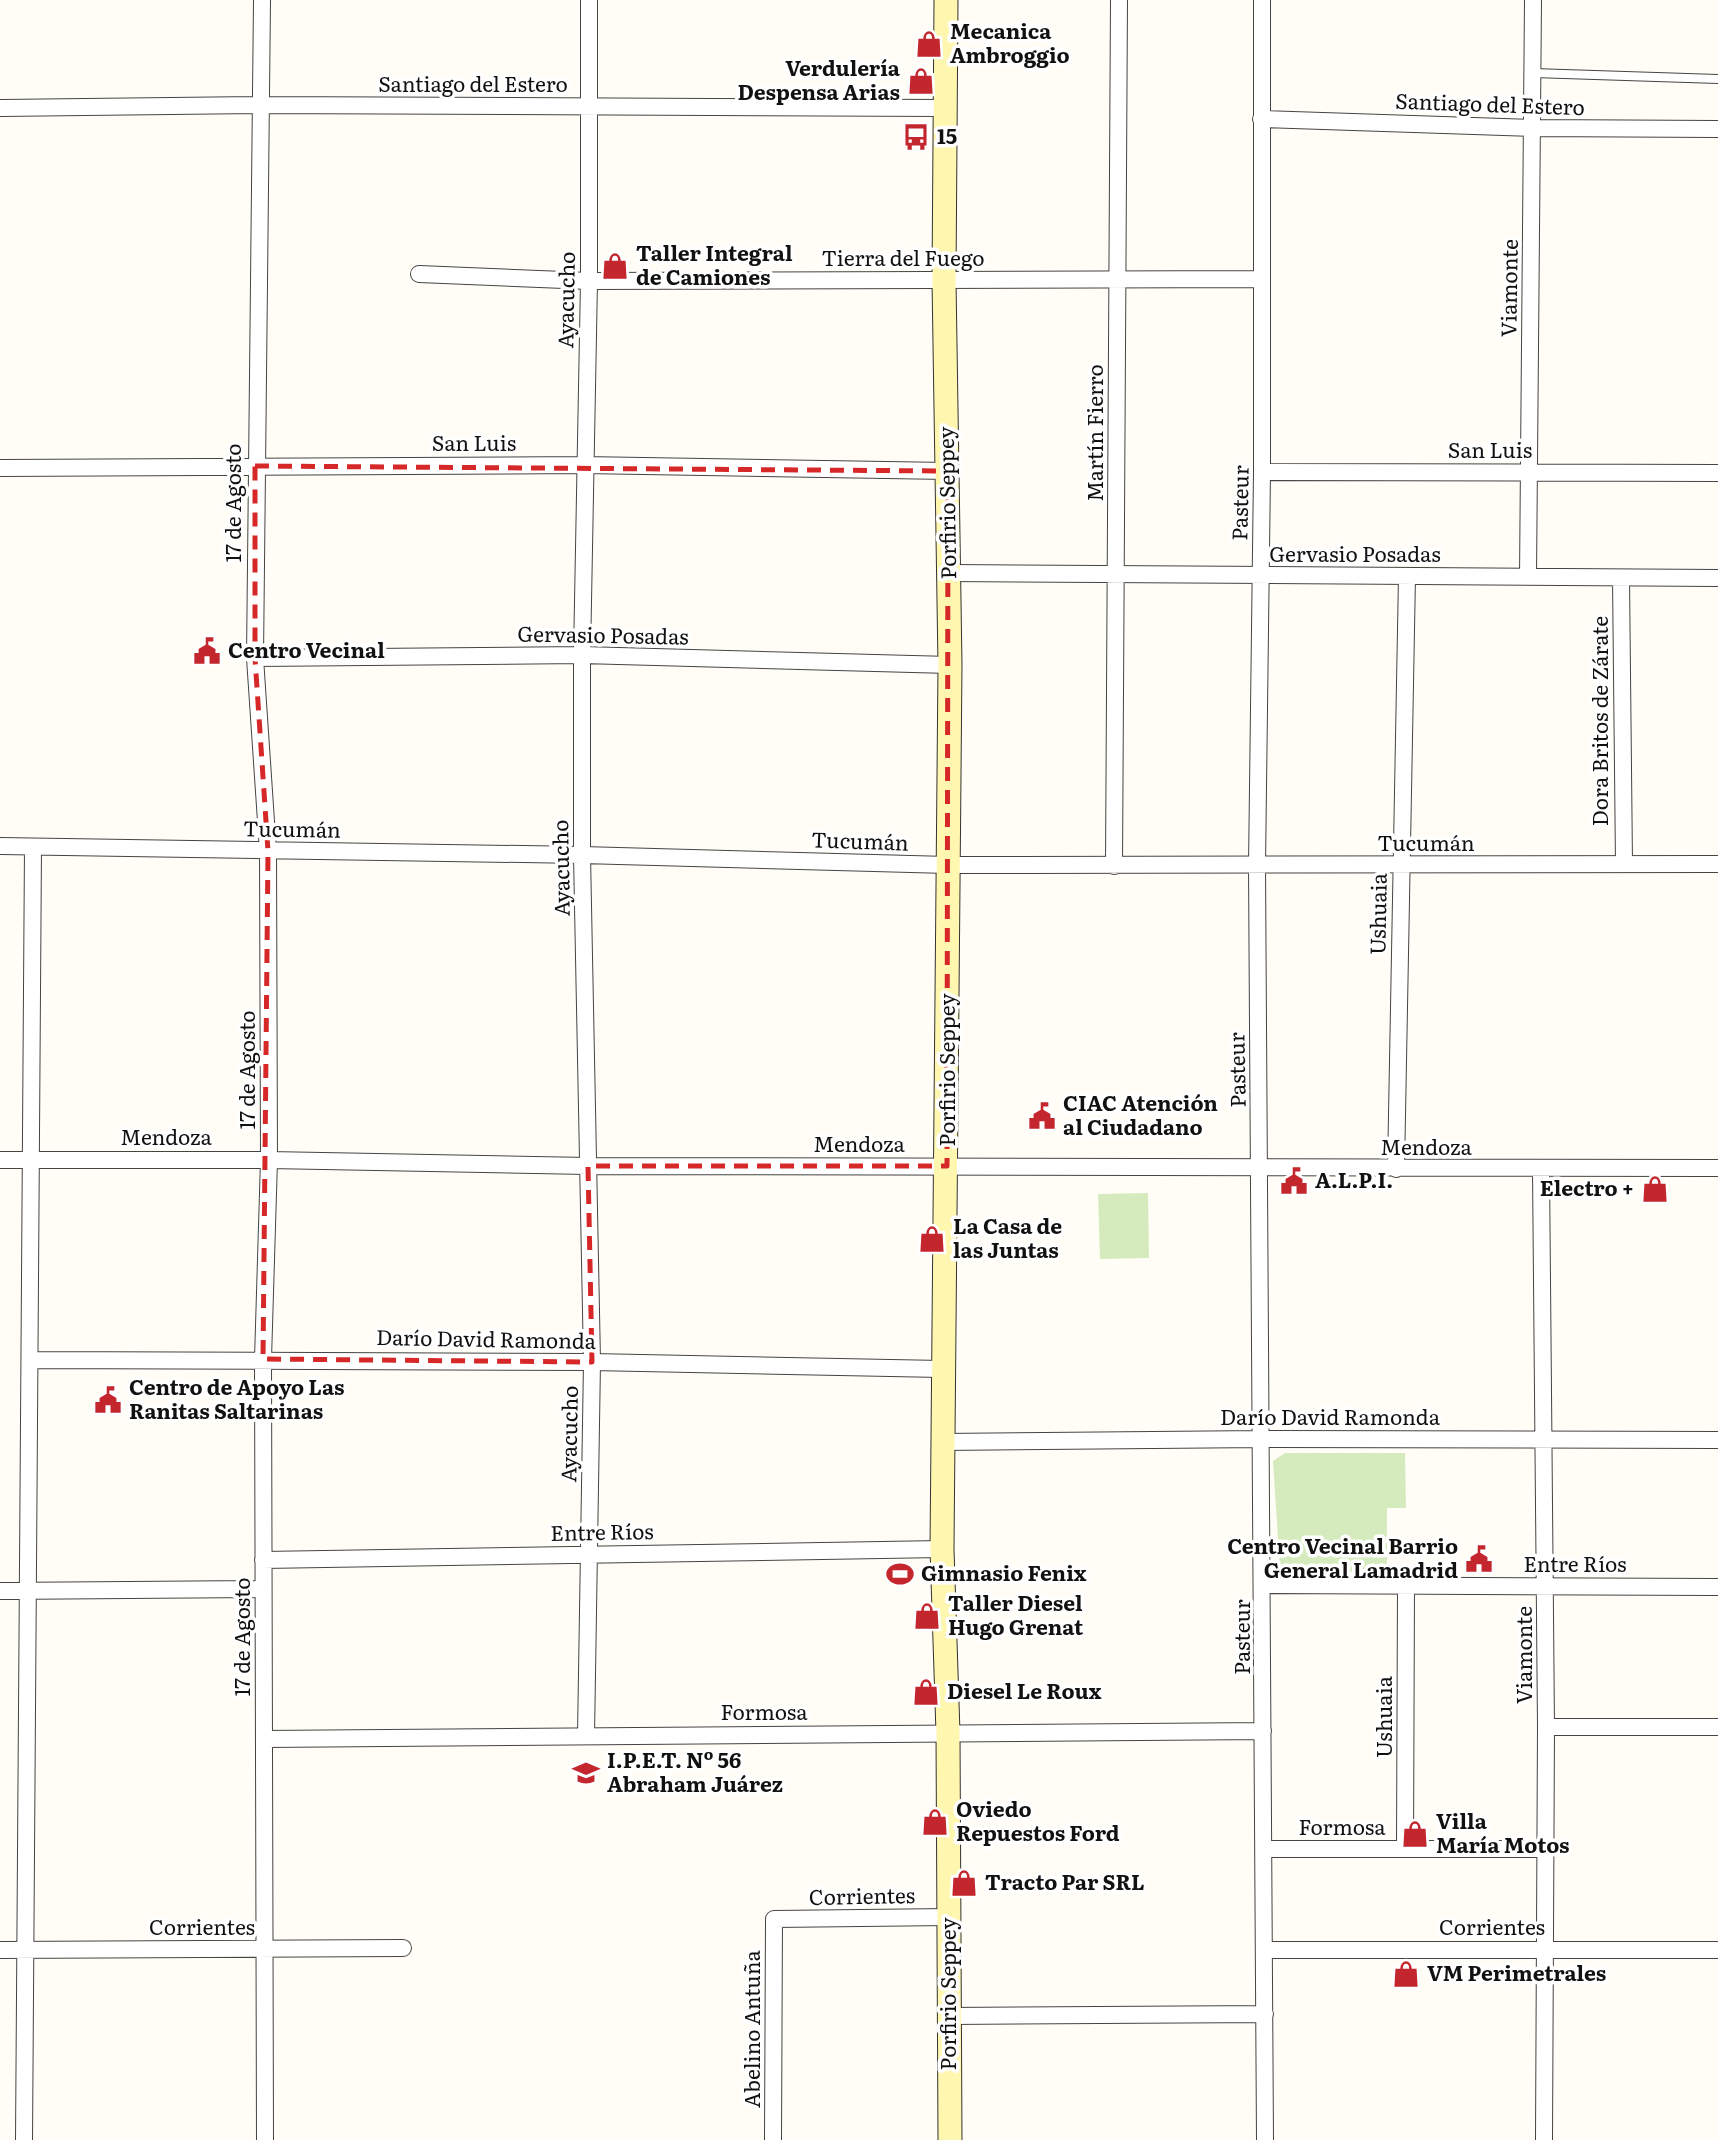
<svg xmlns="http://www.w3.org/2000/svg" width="1718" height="2140" font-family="Literata,serif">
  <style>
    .green { fill: #d5ebbd }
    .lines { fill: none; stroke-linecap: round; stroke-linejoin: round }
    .service-casing { stroke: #444; stroke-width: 10 }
    .minor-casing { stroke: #444; stroke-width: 18 }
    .secondary-casing { stroke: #333; stroke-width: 25 }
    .service { stroke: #fff; stroke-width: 8 }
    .minor { stroke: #fff; stroke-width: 16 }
    .secondary { stroke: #fff6b0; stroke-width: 23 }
    .marked { fill: none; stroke: #d62828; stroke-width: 5; stroke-dasharray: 14 9; stroke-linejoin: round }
    .labels { text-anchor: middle; stroke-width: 7; stroke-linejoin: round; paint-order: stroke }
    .poi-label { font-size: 21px; font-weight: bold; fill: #111; stroke: #fff; text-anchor: start }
    .street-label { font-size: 21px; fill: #111; stroke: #fff }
  </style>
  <rect width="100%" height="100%" fill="#fffdf5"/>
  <path class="green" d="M1148,1193L1149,1258L1100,1259L1098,1194Z
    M1285,1453H1405L1406,1508H1387V1573L1280,1570L1273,1461Z"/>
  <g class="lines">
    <defs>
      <path id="service" d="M1533,73L1718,79"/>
      <path id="minor" d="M262,0L255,658L268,851L269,1160L263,1359L265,2140
        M1262,0V472L1257,866L1265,2140
        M0,108L259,105L945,108
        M1261,119L1532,128L1718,129
        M419,274L589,281L1260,279
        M0,468L583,465L948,471
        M1262,472L1718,473
        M949,573L1718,578
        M1528,577L1533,0
        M1621,578L1624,864
        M255,658L582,655L950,665
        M0,846L582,855L948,865L1718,864
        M1114,866L1119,0
        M0,1160H269L588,1166L1718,1168
        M1396,1169L1407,576
        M1541,1169L1546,1727L1544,2140
        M31,1360L592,1362L942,1369
        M942,1442L1262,1439L1718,1440
        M263,1560L942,1549
        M1264,1585L1718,1587
        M0,1591L263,1589
        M1546,1727H1718
        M586,1736L592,1362L582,855V655L589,281V0
        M264,1739L1263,1731
        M1265,1849H1545
        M1405,1849L1406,1586
        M0,1950L403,1948
        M1265,1950H1718
        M949,2016L1265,2014
        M24,2140L33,847
        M773,2140L774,1919L949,1917"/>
      <path id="secondary" d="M946,0L944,280L950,665L942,1549L948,1733L950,2140"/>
    </defs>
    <use href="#service" class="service-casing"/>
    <use href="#minor" class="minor-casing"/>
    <use href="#secondary" class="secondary-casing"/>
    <use href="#service" class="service"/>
    <use href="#minor" class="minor"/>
    <use href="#secondary" class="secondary"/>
  </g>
  <path class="marked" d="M255,466L948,471L947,1166H588L592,1362L263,1359L268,851L255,658Z"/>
  <defs>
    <symbol id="shop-bare" viewBox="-9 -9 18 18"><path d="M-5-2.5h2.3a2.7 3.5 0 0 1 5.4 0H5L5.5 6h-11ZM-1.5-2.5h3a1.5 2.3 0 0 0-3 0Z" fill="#c4262e" stroke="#fff" stroke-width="2.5" paint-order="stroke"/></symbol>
    <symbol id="bus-bare" viewBox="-9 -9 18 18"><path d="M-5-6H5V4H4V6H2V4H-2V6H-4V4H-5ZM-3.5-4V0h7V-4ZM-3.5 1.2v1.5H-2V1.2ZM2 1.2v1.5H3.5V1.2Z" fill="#c4262e" stroke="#fff" stroke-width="2.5" paint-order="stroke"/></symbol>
    <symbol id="civic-bare" viewBox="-9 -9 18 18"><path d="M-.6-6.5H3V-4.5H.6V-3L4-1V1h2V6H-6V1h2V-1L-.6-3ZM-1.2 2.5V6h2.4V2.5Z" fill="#c4262e" stroke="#fff" stroke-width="2.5" paint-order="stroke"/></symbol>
    <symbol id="stadium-bare" viewBox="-9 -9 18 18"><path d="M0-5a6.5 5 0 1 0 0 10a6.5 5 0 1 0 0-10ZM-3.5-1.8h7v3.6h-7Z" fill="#c4262e" stroke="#fff" stroke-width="2.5" paint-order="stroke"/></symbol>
    <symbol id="school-bare" viewBox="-9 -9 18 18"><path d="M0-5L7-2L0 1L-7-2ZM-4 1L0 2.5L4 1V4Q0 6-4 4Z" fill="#c4262e" stroke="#fff" stroke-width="2.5" paint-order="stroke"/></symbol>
  </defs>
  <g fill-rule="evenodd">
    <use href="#shop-bare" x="910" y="25" width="38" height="38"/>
    <use href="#shop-bare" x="902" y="62" width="38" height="38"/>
    <use href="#bus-bare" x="897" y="118" width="38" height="38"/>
    <use href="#shop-bare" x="596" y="247" width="38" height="38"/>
    <use href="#civic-bare" x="188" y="632" width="38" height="38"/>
    <use href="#civic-bare" x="1023" y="1097" width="38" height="38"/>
    <use href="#civic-bare" x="1275" y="1162" width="38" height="38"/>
    <use href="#shop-bare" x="1636" y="1170" width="38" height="38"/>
    <use href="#shop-bare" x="913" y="1220" width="38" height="38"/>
    <use href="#civic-bare" x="89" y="1381" width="38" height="38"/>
    <use href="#civic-bare" x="1460" y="1540" width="38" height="38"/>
    <use href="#stadium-bare" x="881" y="1555" width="38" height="38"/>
    <use href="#shop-bare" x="908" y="1597" width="38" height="38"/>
    <use href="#shop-bare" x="907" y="1673" width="38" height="38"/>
    <use href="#school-bare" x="567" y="1754" width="38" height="38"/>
    <use href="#shop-bare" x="916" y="1803" width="38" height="38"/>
    <use href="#shop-bare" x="1396" y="1815" width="38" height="38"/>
    <use href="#shop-bare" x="945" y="1864" width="38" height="38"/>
    <use href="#shop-bare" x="1387" y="1955" width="38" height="38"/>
  </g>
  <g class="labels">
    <g class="poi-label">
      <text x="950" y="39">Mecanica<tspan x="950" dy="24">Ambroggio</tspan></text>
      <text x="900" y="76" text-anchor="end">Verdulería<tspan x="900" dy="24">Despensa Arias</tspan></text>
      <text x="937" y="144">15</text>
      <text x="636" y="261">Taller Integral<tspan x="636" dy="24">de Camiones</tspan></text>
      <text x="228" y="658">Centro Vecinal</text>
      <text x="1063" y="1111">CIAC Atención<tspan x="1063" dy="24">al Ciudadano</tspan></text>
      <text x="1315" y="1188">A.L.P.I.</text>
      <text x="1634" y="1196" text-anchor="end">Electro +</text>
      <text x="953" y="1234">La Casa de<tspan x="953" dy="24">las Juntas</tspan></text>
      <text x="129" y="1395">Centro de Apoyo Las<tspan x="129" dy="24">Ranitas Saltarinas</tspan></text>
      <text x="1458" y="1554" text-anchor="end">Centro Vecinal Barrio<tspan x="1458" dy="24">General Lamadrid</tspan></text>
      <text x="921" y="1581">Gimnasio Fenix</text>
      <text x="948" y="1611">Taller Diesel<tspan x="948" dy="24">Hugo Grenat</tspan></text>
      <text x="947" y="1699">Diesel Le Roux</text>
      <text x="607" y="1768">I.P.E.T. Nº 56<tspan x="607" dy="24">Abraham Juárez</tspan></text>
      <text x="956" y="1817">Oviedo<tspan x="956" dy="24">Repuestos Ford</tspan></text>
      <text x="1436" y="1829">Villa<tspan x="1436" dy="24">María Motos</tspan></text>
      <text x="985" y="1890">Tracto Par SRL</text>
      <text x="1427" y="1981">VM Perimetrales</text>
    </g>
    <g class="street-label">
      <text x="473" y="92">Santiago del Estero</text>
      <text transform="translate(1490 105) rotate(2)" y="7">Santiago del Estero</text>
      <text x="903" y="266">Tierra del Fuego</text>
      <text transform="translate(1510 288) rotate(-89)" y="7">Viamonte</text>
      <text transform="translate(567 300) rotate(-89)" y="7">Ayacucho</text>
      <text transform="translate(1096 433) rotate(-90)" y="7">Martín Fierro</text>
      <text x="474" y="451">San Luis</text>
      <text x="1490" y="458">San Luis</text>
      <text transform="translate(234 503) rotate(-90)" y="7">17 de Agosto</text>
      <text transform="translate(948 503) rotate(-91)" y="7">Porfirio Seppey</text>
      <text transform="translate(1241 503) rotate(-89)" y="7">Pasteur</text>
      <text x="1355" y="562">Gervasio Posadas</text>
      <text transform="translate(603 636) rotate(1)" y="7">Gervasio Posadas</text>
      <text transform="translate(1601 721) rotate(-90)" y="7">Dora Britos de Zárate</text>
      <text transform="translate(292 830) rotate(1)" y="7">Tucumán</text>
      <text transform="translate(860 842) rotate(2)" y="7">Tucumán</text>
      <text x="1426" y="851">Tucumán</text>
      <text transform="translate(562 868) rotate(-91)" y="7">Ayacucho</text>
      <text transform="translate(1379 914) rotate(-89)" y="7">Ushuaia</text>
      <text transform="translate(248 1070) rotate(-90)" y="7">17 de Agosto</text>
      <text transform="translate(948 1070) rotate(-90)" y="7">Porfirio Seppey</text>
      <text transform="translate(1238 1070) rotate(-91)" y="7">Pasteur</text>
      <text x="166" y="1145">Mendoza</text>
      <text x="859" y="1152">Mendoza</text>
      <text x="1426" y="1155">Mendoza</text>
      <text transform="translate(486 1340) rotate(1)" y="7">Darío David Ramonda</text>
      <text x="1330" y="1425">Darío David Ramonda</text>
      <text transform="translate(570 1434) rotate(-89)" y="7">Ayacucho</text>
      <text transform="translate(602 1533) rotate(-1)" y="7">Entre Ríos</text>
      <text x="1575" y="1572">Entre Ríos</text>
      <text transform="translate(243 1637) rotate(-90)" y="7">17 de Agosto</text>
      <text transform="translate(1243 1637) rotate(-90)" y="7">Pasteur</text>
      <text transform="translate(1525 1655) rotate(-90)" y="7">Viamonte</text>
      <text x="764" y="1720">Formosa</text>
      <text transform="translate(1385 1717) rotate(-90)" y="7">Ushuaia</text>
      <text x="1342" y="1835">Formosa</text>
      <text transform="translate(862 1897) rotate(-1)" y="7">Corrientes</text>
      <text x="202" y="1935">Corrientes</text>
      <text x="1492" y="1935">Corrientes</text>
      <text transform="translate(949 1994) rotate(-90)" y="7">Porfirio Seppey</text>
      <text transform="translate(753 2029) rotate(-90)" y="7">Abelino Antuña</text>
    </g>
  </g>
</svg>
